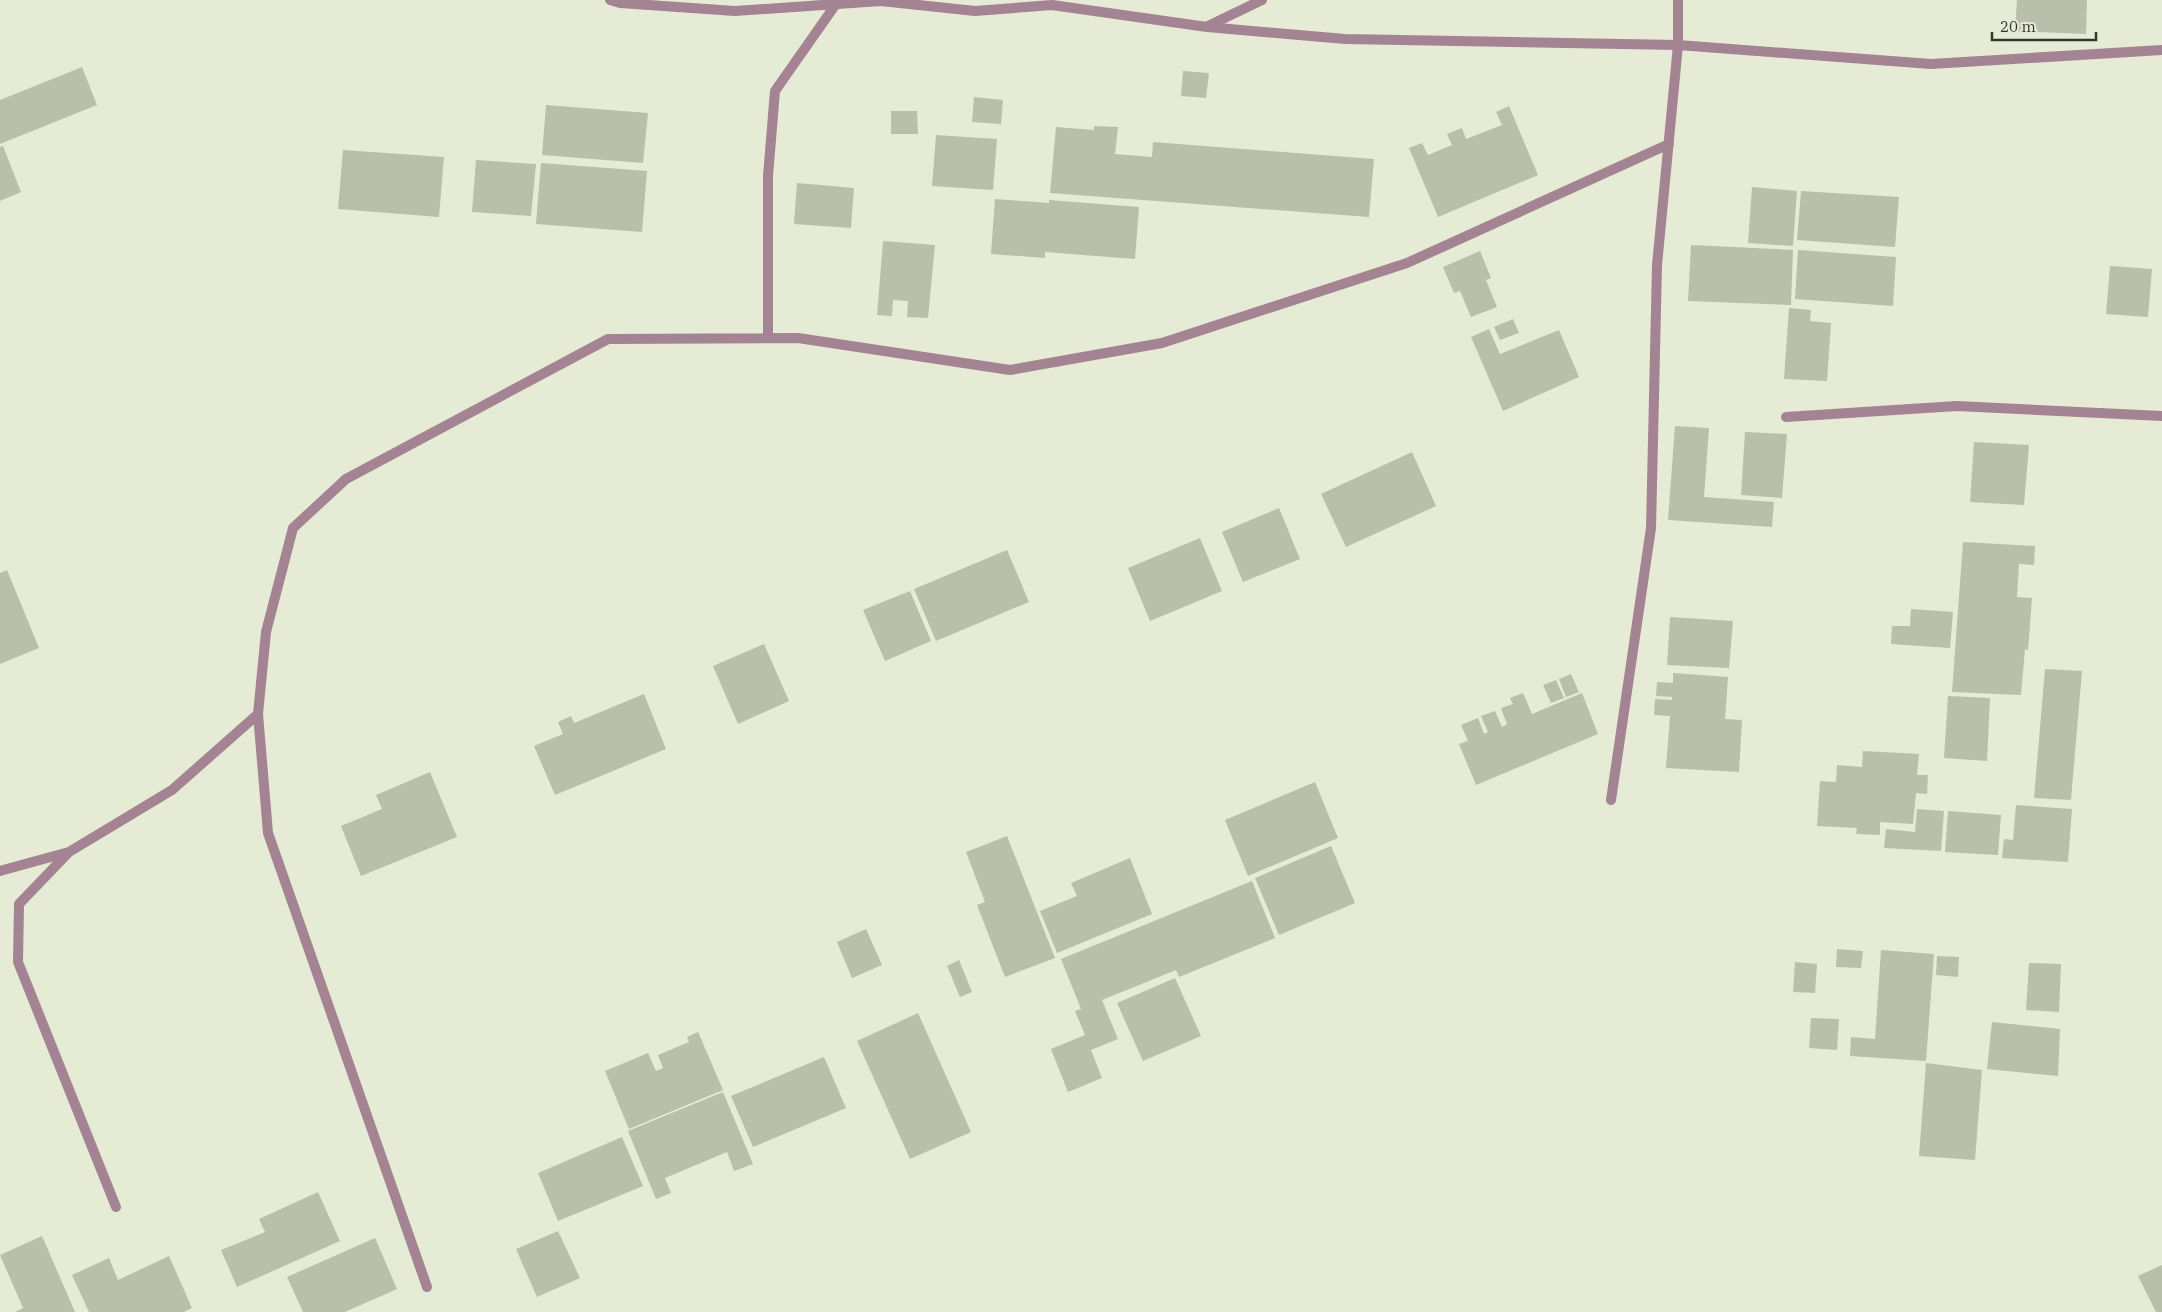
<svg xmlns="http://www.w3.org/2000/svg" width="2162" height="1312" font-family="'IBM Plex Serif',serif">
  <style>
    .building { fill: #b9bfaa }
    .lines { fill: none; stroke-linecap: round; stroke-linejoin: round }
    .street { stroke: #a48392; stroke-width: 10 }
  </style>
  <rect width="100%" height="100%" fill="#e5ebd5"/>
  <path class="building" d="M2017,0H2087L2086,34L2015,31Z
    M82,67L97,105L0,144V100Z
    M1183,71L1209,73L1206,98L1181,96Z
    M974,97L1003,100L1001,124L972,122Z
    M546,105L648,113L643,163L542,155Z
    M1509,106L1538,175L1438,217L1409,148L1422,143L1428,155L1452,145L1447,134L1462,128L1466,139L1502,125L1496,112Z
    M891,111H917L918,134H891Z
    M1094,126L1118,127L1115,154L1152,157L1153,142L1374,159L1369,217L1050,193L1056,127L1094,130Z
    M936,135L997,139L993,190L932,186Z
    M3,146L21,192L0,201V147Z
    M343,150L444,157L439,217L338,209Z
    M476,160L536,164L531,216L472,212Z
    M541,163L647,171L642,232L536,224Z
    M797,183L854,188L851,228L794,224Z
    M1752,187L1797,191L1793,246L1748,243Z
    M1801,191L1899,197L1895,247L1797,240Z
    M995,199L1049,203V200L1139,207L1135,259L1045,252V258L991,254Z
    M883,241L935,245L928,318L907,317L908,301L893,300L892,316L877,315Z
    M1691,245L1793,250L1791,305L1688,301Z
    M1798,250L1896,257L1893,306L1795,299Z
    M1480,251L1491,278L1486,280L1497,307L1471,317L1460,291L1454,293L1443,267Z
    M2110,266L2152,269L2148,317L2106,314Z
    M1789,308L1811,310L1810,321L1831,323L1827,381L1784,379Z
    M1513,319L1519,333L1500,340L1494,327Z
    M1489,329L1500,354L1559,330L1579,377L1503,411L1471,337Z
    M1675,426L1709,428L1704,497L1774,502L1772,527L1668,520Z
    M1745,432L1787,434L1782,498L1741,495Z
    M1974,442L2029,445L2024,505L1970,502Z
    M1412,452L1436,506L1346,547L1321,494Z
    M1279,508L1300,559L1243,582L1222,532Z
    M1200,538L1222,591L1150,621L1128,568Z
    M1963,542L2035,546L2034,565L2019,564L2017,597L2032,598L2028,650L2025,649L2021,695L1952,692Z
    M1007,550L1029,602L936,641L914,589Z
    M7,570L39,648L0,664V573Z
    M910,591L931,641L885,661L863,610Z
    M1911,609L1953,612L1950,648L1891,644L1892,626H1910Z
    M1670,617L1733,621L1729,668L1667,665Z
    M764,644L789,701L738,724L713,666Z
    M2045,669L2082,671L2071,800L2034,798Z
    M1673,673L1728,677L1725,719L1742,720L1739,772L1666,768L1670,716L1654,715L1655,699L1672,700V697L1656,696L1657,682L1673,683Z
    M1571,674L1579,692L1566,697L1559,679Z
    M1556,680L1564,698L1551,703L1543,685Z
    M1523,693L1532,714L1582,693L1598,734L1476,785L1459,744L1468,741L1461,725L1478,718L1484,734L1488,732L1481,716L1495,711L1502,727L1507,724L1501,708L1513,704L1510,698Z
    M644,694L666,749L555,795L534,746L563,734L558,722L571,716L574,723Z
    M1948,696L1990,698L1987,761L1944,758Z
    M1863,751L1919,754L1917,775H1928L1927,794L1916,793L1913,824L1880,822V835L1856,834L1857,828L1817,826L1820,781L1836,782L1837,765L1862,767Z
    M430,772L457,837L361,876L341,826L382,809L376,795Z
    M1315,782L1338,838L1248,876L1225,820Z
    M2016,805L2072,809L2068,862L2002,858L2004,839L2013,840Z
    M1917,809L1944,811L1941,851L1884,848L1886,829L1915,832Z
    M1948,811L2001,815L1998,855L1945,852Z
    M1007,836L1055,958L1005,977L977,905L985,902L966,852Z
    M1331,846L1355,903L1279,935L1255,878Z
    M1130,858L1152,914L1057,953L1040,911L1077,896L1071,883Z
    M1252,881L1275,938L1179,977L1176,970L1102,1000L1118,1039L1091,1050L1102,1078L1068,1092L1051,1049L1085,1035L1075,1011L1081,1009L1061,959Z
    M866,929L882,965L852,978L837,942Z
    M1837,949L1863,951L1861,968L1836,967Z
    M1881,950L1934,954L1926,1061L1850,1056L1851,1037L1875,1039Z
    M1937,956L1959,957L1958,977L1936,975Z
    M959,960L972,992L960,997L947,966Z
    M1795,962L1817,964L1815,993L1793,992Z
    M2029,963L2061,964L2059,1012L2026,1010Z
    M1175,978L1201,1036L1143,1061L1117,1003Z
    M918,1013L971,1132L910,1159L857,1041Z
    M1811,1018L1839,1019L1837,1050L1809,1048Z
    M1992,1022L2060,1029L2058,1076L1987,1069Z
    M698,1032L723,1090L629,1129L605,1071L648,1053L656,1071L663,1068L658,1055L689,1042L687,1037Z
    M824,1057L846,1108L753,1147L731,1096Z
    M1926,1063L1982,1070L1975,1160L1919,1156Z
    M723,1092L753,1164L734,1171L727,1152L665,1178L671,1193L656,1199L628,1131Z
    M622,1137L643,1186L558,1221L538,1173Z
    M318,1192L340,1241L237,1287L221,1250L265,1232L259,1219Z
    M558,1231L580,1278L537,1297L516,1249Z
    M42,1236L75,1312H15L23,1308L0,1255Z
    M375,1238L397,1289L345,1312H303L287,1277Z
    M169,1256L192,1308L184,1312H89L72,1275L109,1258L118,1280Z
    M2162,1265V1312H2156L2138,1276Z"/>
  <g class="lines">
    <path class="street" d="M610,0L620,3L735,11L881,1L975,11L1052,5L1207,27L1345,39L1678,45L1931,64L2162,50
      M1208,26L1262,0
      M768,338V176L775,91L836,4
      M1786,417L1957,406L2162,416
      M258,714L268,833L427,1287
      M1611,800L1651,528L1657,265L1678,45V0
      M68,853L19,904L18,962L116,1207
      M0,871L69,852L172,790L258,714L266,632L293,528L346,479L608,339L798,338L1010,370L1162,343L1407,263L1669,144"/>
  </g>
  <path d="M1992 32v8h104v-8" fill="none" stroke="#35372f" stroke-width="2.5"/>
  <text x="2000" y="32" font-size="15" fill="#35372f" stroke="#e5ebd5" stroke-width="4" paint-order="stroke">20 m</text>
</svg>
